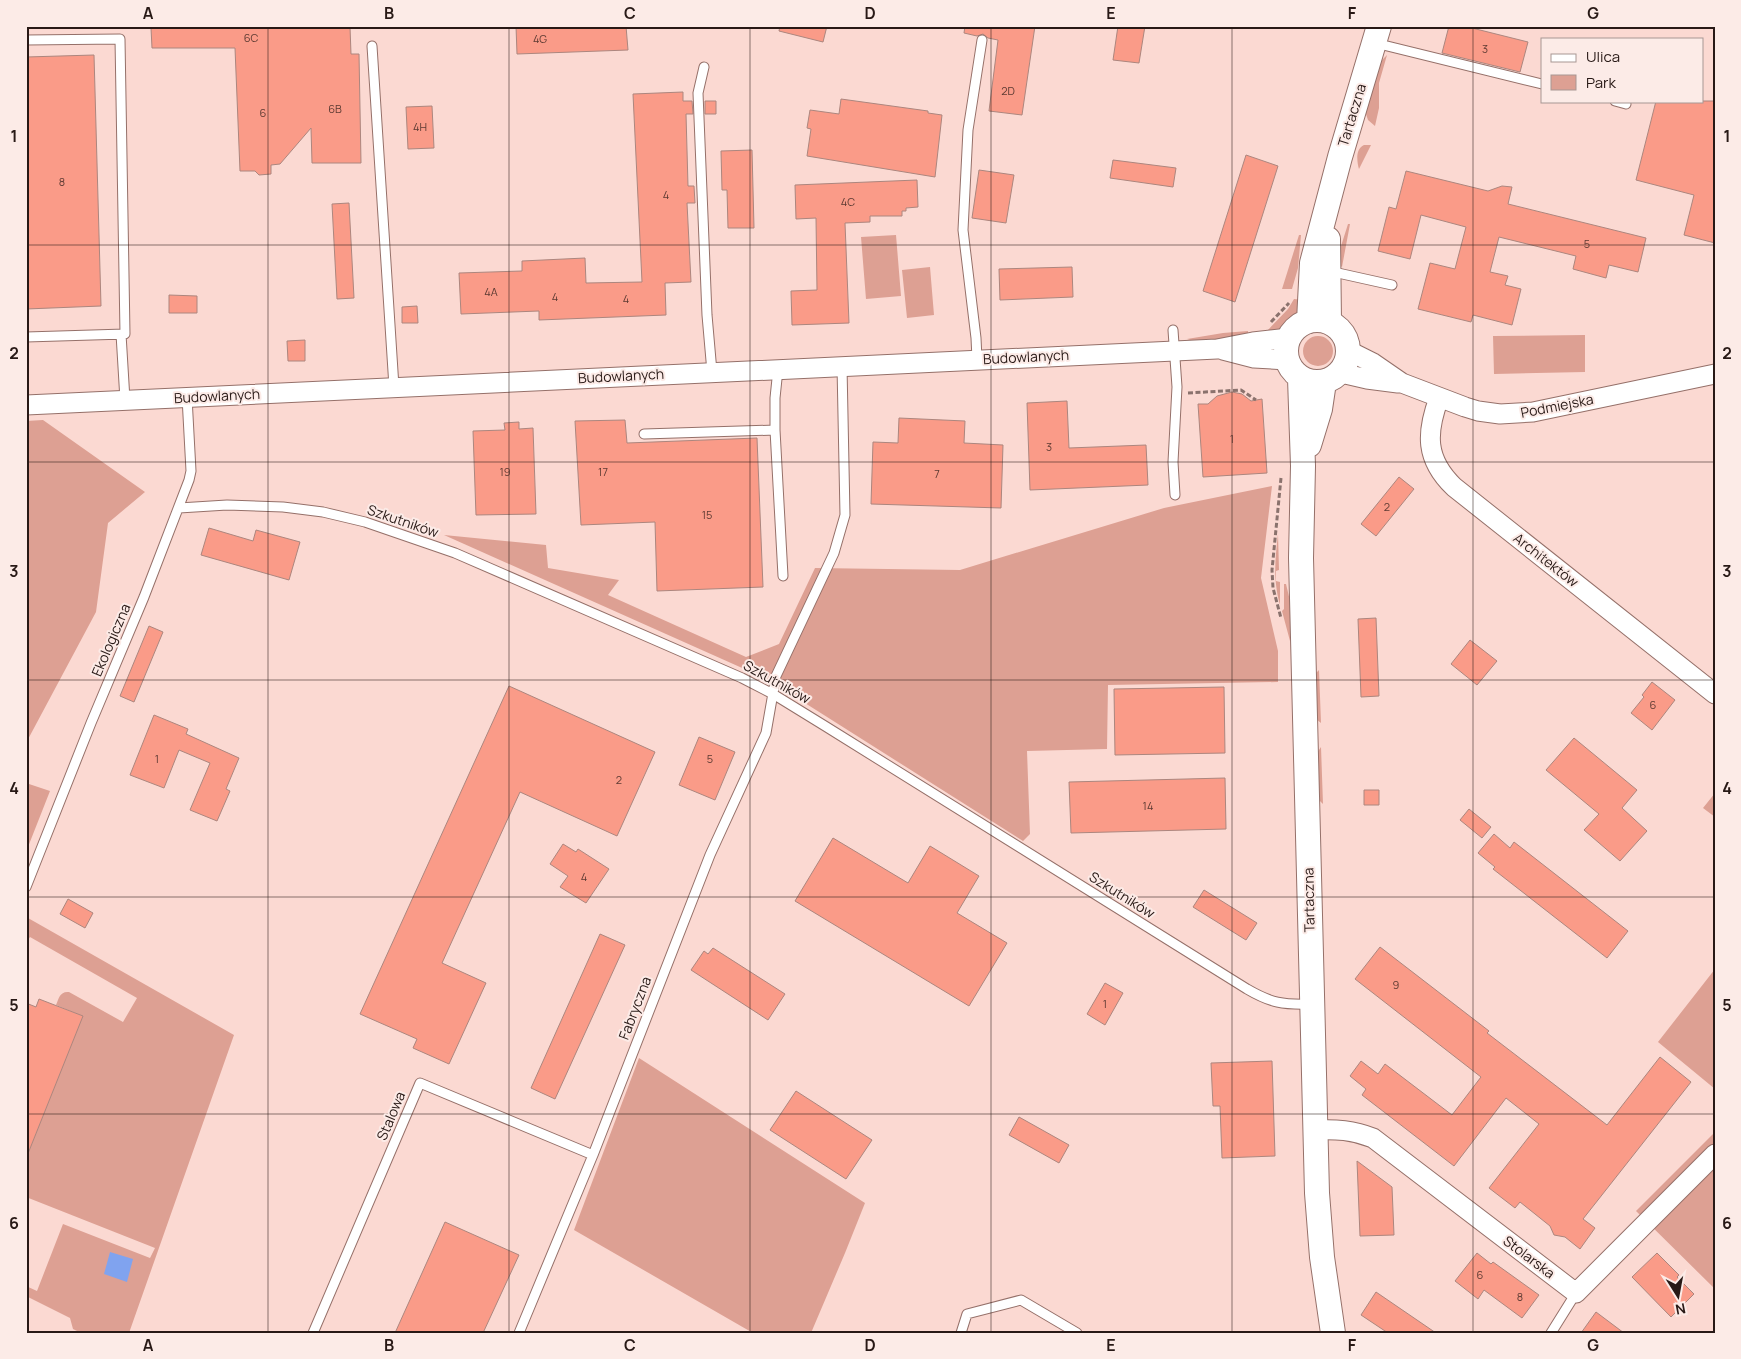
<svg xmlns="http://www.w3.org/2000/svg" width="1741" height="1359" font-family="Manrope,sans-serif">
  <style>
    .green { fill: #dda093 }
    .water { fill: #80a3ef }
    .building { fill: #fa9b88; stroke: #ac867e }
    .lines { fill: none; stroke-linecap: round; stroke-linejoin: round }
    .service-casing { stroke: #957069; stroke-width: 11 }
    .minor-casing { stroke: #957069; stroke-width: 21 }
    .tertiary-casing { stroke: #957069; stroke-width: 26 }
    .path { stroke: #8a726d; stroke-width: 3; stroke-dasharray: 5 2.5; stroke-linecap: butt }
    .service { stroke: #fff; stroke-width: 9 }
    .minor { stroke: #fff; stroke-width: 19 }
    .tertiary { stroke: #fff; stroke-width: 24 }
    .grid { fill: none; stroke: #281916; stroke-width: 1; stroke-opacity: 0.55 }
    .labels { text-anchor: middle; stroke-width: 4; stroke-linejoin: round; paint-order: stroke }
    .number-label { font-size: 11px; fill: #5c3a32 }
    .street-label { font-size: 14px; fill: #281916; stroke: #fcebe7 }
    .neatline { fill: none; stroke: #281916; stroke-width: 2 }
    .grid-label { font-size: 16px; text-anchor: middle; font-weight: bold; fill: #281916 }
  </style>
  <rect width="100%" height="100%" fill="#fbd9d2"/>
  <path class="green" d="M1387,55L1379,83V108L1375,126L1368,120L1365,111L1381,61Z
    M1364,145H1371L1359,169C1357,162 1355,149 1364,145Z
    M1348,224H1350L1342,267L1336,262Z
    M896,235L901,296L866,299L861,237Z
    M1299,235H1301L1298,268L1292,289H1282Z
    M930,267L934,315L907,318L902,270Z
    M1294,299L1304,300L1299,315L1287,328L1284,330L1267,331L1288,309Z
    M1248,331V337L1193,341L1187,339L1223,333Z
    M1585,335V372L1494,374L1493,336Z
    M1303 351a15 15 0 1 1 30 0a15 15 0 1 1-30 0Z
    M43,420L145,492L108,523L96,612L26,743V421Z
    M1272,486L1261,578L1278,651V682L1108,685L1107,749L1027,751L1030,834L1023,841L767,679L444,535L546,545L548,568L619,580L608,595L746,657L779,644L815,568L960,570L1164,508Z
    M1278,534L1279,570L1276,571V581L1280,582V605C1273,579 1275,561 1278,534Z
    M1284,584H1286L1292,609L1290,641L1282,611L1284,609Z
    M1319,670L1321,723L1316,719L1313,676Z
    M1321,747L1323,804L1318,799L1317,753Z
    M26,783L50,791L26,852Z
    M1715,793V817L1703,808Z
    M28,918L234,1035L129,1333H81L73,1329L70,1318L26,1296V1286L37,1291L63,1224L150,1258L155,1248L26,1197V1158L82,1016L56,1005C59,998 60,991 69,992L123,1022L137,998L30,937L26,943Z
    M1715,969V1089L1658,1042Z
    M639,1058L865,1203L845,1253L811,1333H753L574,1230Z
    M1715,1132V1289L1636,1211Z"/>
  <path class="water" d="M110,1252L133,1259L127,1282L104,1274Z"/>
  <path class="building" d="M292,26L350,27L351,54H359L361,163H312L311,128L280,164L271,165V174L259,175L255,171H240L235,48H152L151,28Z
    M516,26H626L628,50L517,54Z
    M780,26H827L823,42L779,31Z
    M965,26H1035L1022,115L989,111L998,40L988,38L983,34L977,36L964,33Z
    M1118,26H1145L1139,63L1113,60Z
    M1449,26H1464L1528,42L1520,72L1442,53Z
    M94,55L101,306L26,309V57Z
    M683,92V101H692L693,114H686L688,186H694L695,203H687L691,282L665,283L666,315L539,320V311L461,314L459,273L522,271V261L585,258L586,283L642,282L633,94Z
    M841,99L928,111V113L942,115L935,177L807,156L811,129L807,128L810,110L839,114Z
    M705,101H716V114H705Z
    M1656,101H1715V243L1684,235L1694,195L1636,180Z
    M432,106L434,148L408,149L406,107Z
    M752,150L754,228H728L727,190H722L721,151Z
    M1246,155L1278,166L1235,302L1203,291Z
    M1113,160L1176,168L1173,187L1110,178Z
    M979,170L1014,175L1006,223L972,218Z
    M1406,171L1488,191L1502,186L1512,187L1508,204L1646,238L1638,272L1609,265L1606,278L1573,269L1576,256L1499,237L1490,272L1508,276L1505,285L1521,289L1512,325L1473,315L1471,322L1418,309L1430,263L1455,269L1466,227L1421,215L1410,259L1378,251L1389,207L1396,209Z
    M917,180L918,207L906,208V211H902V216H870V222L845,223L849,323L792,325L791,291L817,290L816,218L796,219L795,185Z
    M349,203L354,298L337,299L332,204Z
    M1072,267L1073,297L1000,300L999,269Z
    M169,295L197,296V313H169Z
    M417,306L418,323H402V307Z
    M305,340V361H288L287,341Z
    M1232,392L1242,394L1251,401L1262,399L1267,473L1203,477L1198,404H1208L1217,396Z
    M1067,401L1069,448L1146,445L1148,485L1030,490L1027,403Z
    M899,418L965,421L964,443L1003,445L1001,508L871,504L873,442L898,443Z
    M625,420L627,443L757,438L763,587L657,591L655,522L581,525L575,421Z
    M519,422V429L533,428L536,514L476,515L473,431L505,430L504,423Z
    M1399,477L1414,489L1376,536L1361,524Z
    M209,528L253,541L256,530L300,542L289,580L201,555Z
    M1376,618L1379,696L1361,697L1358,619Z
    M149,626L163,632L134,702L120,696Z
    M1470,640L1497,661L1477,685L1451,664Z
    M1652,682L1675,700L1652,730L1631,713L1644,697L1642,695Z
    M509,686L655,752L617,836L520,792L442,963L486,983L449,1064L413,1048L417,1039L360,1014Z
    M1224,687L1225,753L1115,755L1114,689Z
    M154,715L188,729L186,734L239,758L226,789L230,791L217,821L190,810L210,763L179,750L164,788L130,775Z
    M699,737L735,752L715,800L679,785Z
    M1574,738L1637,790L1622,808L1647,831L1620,861L1584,830L1599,814L1546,770Z
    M1225,778L1226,829L1071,833L1069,782Z
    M1364,790H1379V805H1364Z
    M1469,809L1491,827L1482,838L1460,820Z
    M1494,834L1510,848L1514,842L1628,931L1607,958L1493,869L1495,867L1478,853Z
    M833,838L908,883L930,846L979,876L957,913L1007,943L969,1006L795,901Z
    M563,844L576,852L578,849L609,869L586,903L560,887L568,876L550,864Z
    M1204,890L1257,923L1246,940L1193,907Z
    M68,899L93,913L85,928L60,914Z
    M600,934L625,945L555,1099L531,1088Z
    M1380,947L1489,1031L1487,1033L1607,1125L1660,1057L1691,1082L1583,1219L1595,1228L1580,1249L1565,1237L1554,1235L1550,1226L1520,1202L1515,1208L1489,1188L1539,1124L1506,1098L1454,1166L1362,1095L1366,1089L1350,1076L1361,1061L1378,1074L1385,1064L1452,1115L1481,1077L1355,979Z
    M713,948L785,994L768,1020L691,970L704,951L708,954Z
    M1105,983L1123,993L1105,1025L1087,1014Z
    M39,999L83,1016L27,1156L26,1003L36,1007Z
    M1272,1061L1275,1156L1222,1158L1220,1106H1213L1211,1063Z
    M796,1091L872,1140L846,1179L770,1130Z
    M1019,1117L1069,1145L1059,1163L1009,1135Z
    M1357,1161L1392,1187L1394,1235L1360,1236Z
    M445,1222L519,1255L483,1333H395Z
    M1477,1253L1491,1264L1493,1262L1539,1295L1522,1318L1484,1290L1478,1299L1455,1281Z
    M1657,1253L1679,1275L1677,1277L1694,1294L1671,1317L1632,1277Z
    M1376,1292L1436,1333H1388L1361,1315Z
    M1596,1312L1624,1333H1581Z"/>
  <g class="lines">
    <defs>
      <path id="service" d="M26,40L120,39L125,334L26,337
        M1375,43L1542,84
        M372,46L394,387
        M704,67L698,93L707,315L712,372
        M1615,101L1626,104
        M1329,271L1392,285
        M1173,330L1177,387L1173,462L1175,495
        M121,334L125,400
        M977,359L976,338L963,230L968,130L982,40
        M775,430V398L778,369
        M644,434L775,430L783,576
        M179,508L227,505L283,507L323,512L365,522L455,553L742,678L773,694L825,726L1247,989C1271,1003 1283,1005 1311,1004
        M26,887L91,723L144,597L189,480L191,471L187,397
        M313,1333L420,1083L593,1155
        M519,1333L593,1155L710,855L766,733L776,676L834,553L845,515L842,366
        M961,1333L967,1314L1021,1300L1077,1333
        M1551,1333L1576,1293"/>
      <path id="minor" d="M1223,350L1254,358L1287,360
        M1349,351L1373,363L1402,383L1465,407L1478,411L1500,414L1533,412L1715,374
        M1341,373L1367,379L1398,383
        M1439,398C1426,433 1425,459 1454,487L1715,694
        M26,405L1217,349L1253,342L1289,338
        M1315,1130C1336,1129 1353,1130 1373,1138L1576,1293L1715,1154"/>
      <path id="tertiary" d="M1328,239L1329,322
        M1286 351a31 31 0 1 1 62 0a31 31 0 1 1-62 0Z
        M1309,321L1312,263L1340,157L1379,26
        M1300,378L1303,466L1301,558L1317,1193L1322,1257L1333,1333
        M1309,445L1320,409L1324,382"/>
    </defs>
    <use href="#service" class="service-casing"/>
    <use href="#minor" class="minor-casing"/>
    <use href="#tertiary" class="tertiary-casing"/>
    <path class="path" d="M1271,322L1289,303
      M1188,393L1241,390L1256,400
      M1281,478L1272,570L1273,588L1281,618"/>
    <use href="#service" class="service"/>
    <use href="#minor" class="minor"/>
    <use href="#tertiary" class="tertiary"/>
  </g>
  <path class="grid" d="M268,26V1333M509,26V1333M750,26V1333M991,26V1333M1232,26V1333M1473,26V1333M26,245H1715M26,462H1715M26,680H1715M26,897H1715M26,1114H1715"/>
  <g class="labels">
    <g class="number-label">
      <text x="251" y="42">6C</text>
      <text x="540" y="43">4G</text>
      <text x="1485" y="53">3</text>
      <text x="1008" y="95">2D</text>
      <text x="335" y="113">6B</text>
      <text x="263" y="117">6</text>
      <text x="420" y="131">4H</text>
      <text x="62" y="186">8</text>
      <text x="666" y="199">4</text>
      <text x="848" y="206">4C</text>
      <text x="1587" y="248">5</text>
      <text x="491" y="296">4A</text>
      <text x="555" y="301">4</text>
      <text x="626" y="303">4</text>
      <text x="1232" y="443">1</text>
      <text x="1049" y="451">3</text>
      <text x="505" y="476">19</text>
      <text x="603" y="476">17</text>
      <text x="937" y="478">7</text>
      <text x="1387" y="511">2</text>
      <text x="707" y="519">15</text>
      <text x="1653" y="709">6</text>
      <text x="157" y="763">1</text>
      <text x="710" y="763">5</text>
      <text x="619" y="784">2</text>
      <text x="1148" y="810">14</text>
      <text x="584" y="881">4</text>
      <text x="1396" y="989">9</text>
      <text x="1105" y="1008">1</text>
      <text x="1480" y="1279">6</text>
      <text x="1520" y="1301">8</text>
    </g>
    <g class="street-label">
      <text transform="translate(1352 115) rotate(-73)" y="5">Tartaczna</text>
      <text transform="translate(1026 357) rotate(-3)" y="5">Budowlanych</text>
      <text transform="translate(621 376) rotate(-3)" y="5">Budowlanych</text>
      <text transform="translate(217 396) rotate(-3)" y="5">Budowlanych</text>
      <text transform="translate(1557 406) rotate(-11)" y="5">Podmiejska</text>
      <text transform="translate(403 521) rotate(19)" y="5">Szkutników</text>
      <text transform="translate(1546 560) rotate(38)" y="5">Architektów</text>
      <text transform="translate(111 640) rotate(-67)" y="5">Ekologiczna</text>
      <text transform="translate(777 682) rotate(29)" y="5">Szkutników</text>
      <text transform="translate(1122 895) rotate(32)" y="5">Szkutników</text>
      <text transform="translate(1309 900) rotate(-91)" y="5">Tartaczna</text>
      <text transform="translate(635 1008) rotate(-69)" y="5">Fabryczna</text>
      <text transform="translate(391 1116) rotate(-67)" y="5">Stalowa</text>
      <text transform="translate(1529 1257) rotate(37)" y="5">Stolarska</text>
    </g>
  </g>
  <rect width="1741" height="1359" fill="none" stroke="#fcebe7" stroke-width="55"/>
  <rect x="1541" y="38" width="162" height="65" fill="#fcebe7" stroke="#a79793"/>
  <rect x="1551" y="54" width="25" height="8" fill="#ffffff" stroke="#a79793"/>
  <text x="1586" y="62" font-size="15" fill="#281916">Ulica</text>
  <rect x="1551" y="75" width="25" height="15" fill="#dda093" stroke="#a79793"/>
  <text x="1586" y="88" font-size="15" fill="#281916">Park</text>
  <g transform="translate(1678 1296) rotate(169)" stroke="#fcebe7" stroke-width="4" paint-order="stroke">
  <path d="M0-4L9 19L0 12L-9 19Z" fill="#281916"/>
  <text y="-8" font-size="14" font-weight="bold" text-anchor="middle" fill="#281916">N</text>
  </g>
  <rect x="28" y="28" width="1686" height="1304" class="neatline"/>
  <g class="grid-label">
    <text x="148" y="19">A</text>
    <text x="389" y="19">B</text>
    <text x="630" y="19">C</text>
    <text x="870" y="19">D</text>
    <text x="1111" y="19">E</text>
    <text x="1352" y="19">F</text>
    <text x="1593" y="19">G</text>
    <text x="14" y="142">1</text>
    <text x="1727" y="142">1</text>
    <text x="14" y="359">2</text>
    <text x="1727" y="359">2</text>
    <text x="14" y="577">3</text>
    <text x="1727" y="577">3</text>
    <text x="14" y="794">4</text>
    <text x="1727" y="794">4</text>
    <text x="14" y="1011">5</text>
    <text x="1727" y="1011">5</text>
    <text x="14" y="1229">6</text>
    <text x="1727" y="1229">6</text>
    <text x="148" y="1351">A</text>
    <text x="389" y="1351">B</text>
    <text x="630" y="1351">C</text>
    <text x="870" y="1351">D</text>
    <text x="1111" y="1351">E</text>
    <text x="1352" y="1351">F</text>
    <text x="1593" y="1351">G</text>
  </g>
</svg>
